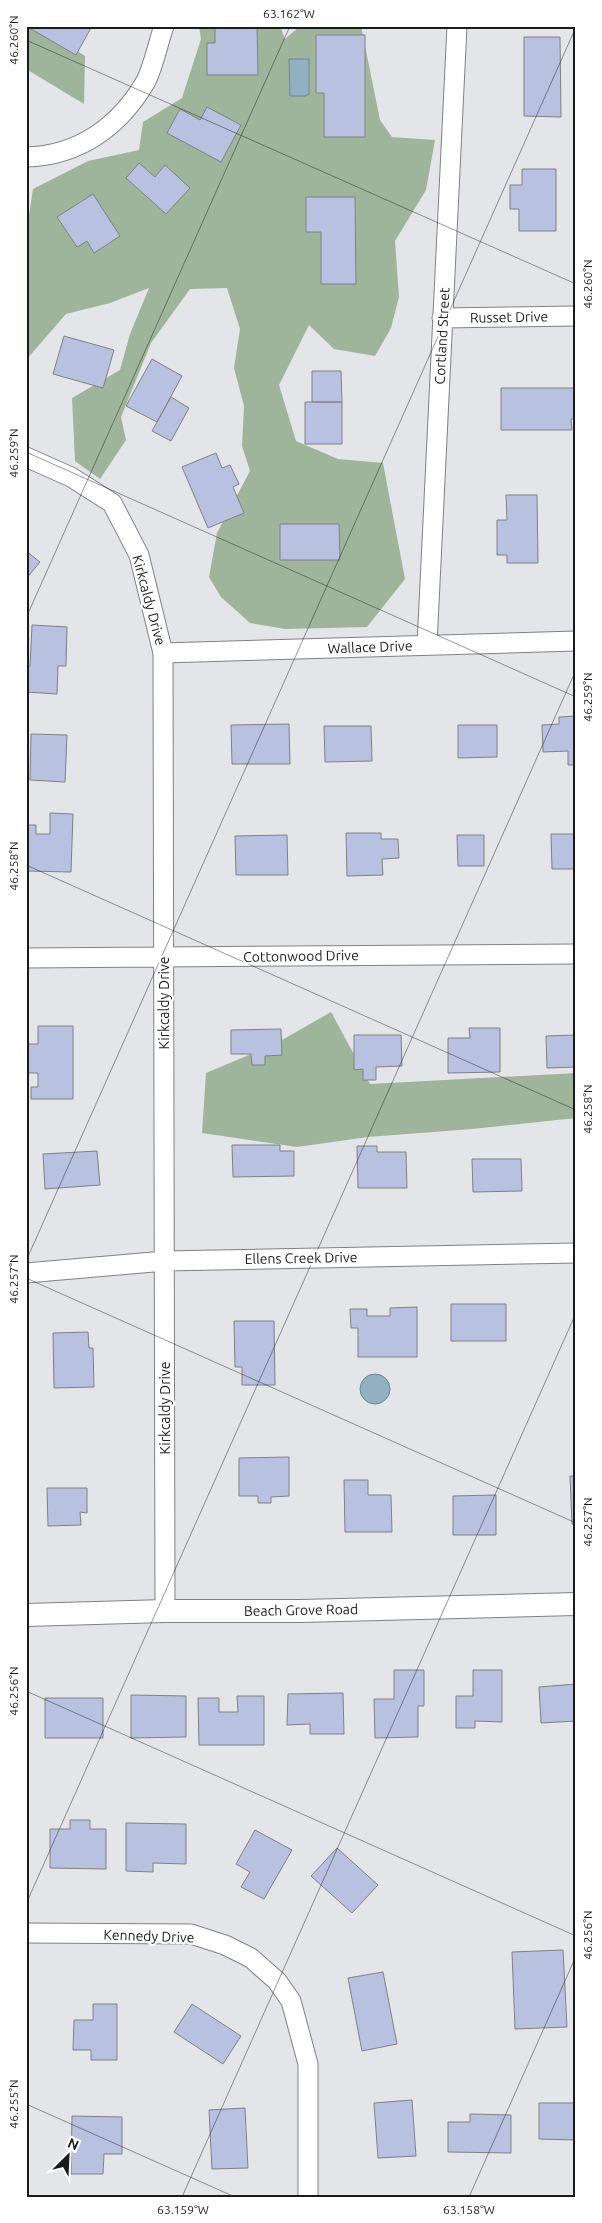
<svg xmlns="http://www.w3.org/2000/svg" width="602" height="2223" font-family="Ubuntu,sans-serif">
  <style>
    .forest { fill: #9eb59b }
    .water { fill: #91b1c3; stroke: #6e8491 }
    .building { fill: #b8c1df; stroke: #808185 }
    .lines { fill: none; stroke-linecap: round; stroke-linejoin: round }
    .minor-casing { stroke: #808185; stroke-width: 21 }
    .tertiary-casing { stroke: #808185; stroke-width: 24 }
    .minor { stroke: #fff; stroke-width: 19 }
    .tertiary { stroke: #fff; stroke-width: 22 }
    .ticks { fill: none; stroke: #1b1b1d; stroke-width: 1; stroke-opacity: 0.45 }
    .labels { text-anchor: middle; stroke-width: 4.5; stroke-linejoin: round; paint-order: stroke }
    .street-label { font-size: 14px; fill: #1b1b1d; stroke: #fff }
    .neatline { fill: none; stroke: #1b1b1d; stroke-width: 2 }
    .ticks-label { font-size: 12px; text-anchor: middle; fill: #1b1b1d }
  </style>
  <rect width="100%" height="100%" fill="#e3e5e9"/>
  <path class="forest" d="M26,26H38L85,56L84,104L26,69Z
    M199,26H280L285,39L300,26H361L380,120L392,137L435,140L426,190L395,241L399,297L391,328L375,356L334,349L309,325L279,385L296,441L338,459L383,463L405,579L367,627L285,629L250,623L221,597L209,577L217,533L250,471L242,446L244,406L234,368L240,329L227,288L190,289L151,343L121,417L126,440L100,479L75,461L72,398L120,370L130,334L149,288L110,303L66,314L26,360V235L33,189L88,161L139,150L143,122L182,98L201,39Z
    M331,1012L370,1084L576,1073V1118L472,1129L368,1137L297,1147L202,1133L206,1073L275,1044Z"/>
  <path class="water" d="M289,59H309V94L305,96H290Z
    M360 1389a15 15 0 1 1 30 0a15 15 0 1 1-30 0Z"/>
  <path class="building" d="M26,26H92L76,55Z
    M215,26H257L258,75H207V43H215Z
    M316,35H365V137H324V93H316Z
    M524,37H560L561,117L524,116Z
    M207,107L241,125L221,162L167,133L180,109L200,120Z
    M139,163L155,177L165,165L190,188L166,214L126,178Z
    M522,169H556V231H519V209H510V185H522Z
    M93,194L120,236L94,253L87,241L77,247L57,217Z
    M306,197H355L356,284H321V232H306Z
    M64,336L114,350L103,388L53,374Z
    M152,359L182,376L157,422L126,406Z
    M312,371H341L342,402H312Z
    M501,388H576V419H571L572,430H501Z
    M171,397L189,408L171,441L152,431Z
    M305,402H342V444H305Z
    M216,453L222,468L230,465L239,484L233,487L244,513L208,528L182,467Z
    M506,495H537L538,563H507V555H497V520H507Z
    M280,524H339L340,560H280Z
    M26,551L40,562L26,579Z
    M32,625L67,627L66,666H58L57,694L26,692V666H30Z
    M576,716V765H568V751L543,752L542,725L559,724V717Z
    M289,724L290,764H232L231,725Z
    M458,725H497V757L458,758Z
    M324,726H371L372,761L325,762Z
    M31,734L67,735L65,782L30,780Z
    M50,813L73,814L71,872L26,871V825H36V834H50Z
    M346,833H381V839H398L399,858L382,859L383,875L347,876Z
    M551,834H576V869H552Z
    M287,835L288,875H236L235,836Z
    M457,835H484V866H458Z
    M38,1026H73V1099H31V1087H38V1073H26V1044H38Z
    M469,1028H500V1072L448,1073V1038H470Z
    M281,1029L282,1055L265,1056V1065H252L251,1054H231V1030Z
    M354,1035H401L402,1066L376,1067V1080H363V1069L354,1070Z
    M576,1035V1067L547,1068L546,1036Z
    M232,1145H280V1151H294V1176L233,1177Z
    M357,1146H377V1152H406L407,1188H358Z
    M97,1151L100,1185L45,1189L43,1154Z
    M472,1159H521L522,1191L473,1192Z
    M451,1304H506V1341H451Z
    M417,1307V1357H358V1328H351L350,1309H367V1316H390V1308Z
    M234,1321H274L275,1385H242V1367H235Z
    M88,1332L89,1348H93L94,1387L54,1388L53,1333Z
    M289,1457V1496L271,1497V1503H258V1496H239V1458Z
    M570,1476H576V1524H572Z
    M344,1480H368V1495H391L392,1532H345Z
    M47,1488H87V1513L80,1512L81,1525L48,1526Z
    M496,1495V1535H453V1496Z
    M394,1670H424V1706H418V1737L375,1738L374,1699H394Z
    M473,1670H502V1722L475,1721V1728H456V1696H473Z
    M576,1684V1721L541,1723L539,1687Z
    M343,1693L344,1734H310V1724L287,1725L288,1694Z
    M131,1695L186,1696V1737L131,1738Z
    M237,1696H264V1745H199L198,1698H219V1712H238Z
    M45,1698H103V1738H45Z
    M70,1820H90V1829H106V1869L50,1868V1829H70Z
    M126,1823L186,1824V1864L153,1863V1872L126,1871Z
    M255,1830L292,1850L264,1899L241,1887L250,1872L236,1864Z
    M337,1848L378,1885L352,1913L311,1876Z
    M563,1950L567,2027L515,2029L512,1952Z
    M383,1972L397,2044L362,2051L348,1978Z
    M93,2004H117V2060H91V2050H73L74,2020H93Z
    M192,2004L241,2036L223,2064L174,2032Z
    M412,2100L416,2156L378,2158L374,2103Z
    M539,2103H576V2140L539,2139Z
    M245,2108L248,2168L212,2169L209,2110Z
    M470,2114L511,2115V2153L448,2152V2122H470Z
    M72,2116L122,2117V2154H104L103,2174H71Z"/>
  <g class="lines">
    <defs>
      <path id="minor" d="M26,157C79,156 120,126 146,81C154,65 158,43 164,26
        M442,318L576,316
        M26,457L71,477L112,503L139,555L163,653L165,1611
        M427,645L457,26
        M163,653L576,641
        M26,958L576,954
        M26,1273L165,1261L576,1253
        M26,1933L191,1934L225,1945L251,1958L277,1981L291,2001L308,2064V2197"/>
      <path id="tertiary" d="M26,1615L165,1611H300L576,1604"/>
    </defs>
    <use href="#minor" class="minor-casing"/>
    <use href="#tertiary" class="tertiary-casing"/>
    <use href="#minor" class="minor"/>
    <use href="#tertiary" class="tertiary"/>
  </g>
  <path class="ticks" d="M26,40L576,284M26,452L576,697M26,618L290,26M26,865L576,1110M26,1261L576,27M26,1278L576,1523M26,1691L576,1936M26,1904L576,670M26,2104L235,2197M182,2197L576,1313M469,2197L576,1956"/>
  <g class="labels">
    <g class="street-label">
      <text transform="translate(509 317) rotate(-1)" y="5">Russet Drive</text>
      <text transform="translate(442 336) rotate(-87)" y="5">Cortland Street</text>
      <text transform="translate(149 600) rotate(75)" y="5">Kirkcaldy Drive</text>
      <text transform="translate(370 647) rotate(-2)" y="5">Wallace Drive</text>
      <text transform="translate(301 956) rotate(-1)" y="5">Cottonwood Drive</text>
      <text transform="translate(164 1003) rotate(-90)" y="5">Kirkcaldy Drive</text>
      <text transform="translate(301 1258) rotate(-1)" y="5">Ellens Creek Drive</text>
      <text transform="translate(165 1408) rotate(-90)" y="5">Kirkcaldy Drive</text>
      <text transform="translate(301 1610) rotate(-1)" y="5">Beach Grove Road</text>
      <text transform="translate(149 1936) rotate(2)" y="5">Kennedy Drive</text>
    </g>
  </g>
  <rect width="602" height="2223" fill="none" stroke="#ffffff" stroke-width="55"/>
  <g transform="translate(68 2156) rotate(24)" stroke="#ffffff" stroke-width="4" paint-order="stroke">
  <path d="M0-4L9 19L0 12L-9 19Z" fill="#1b1b1d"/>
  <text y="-8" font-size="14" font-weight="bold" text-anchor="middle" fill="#1b1b1d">N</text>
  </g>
  <rect x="28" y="28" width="546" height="2168" class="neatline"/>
  <g class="ticks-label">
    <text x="289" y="18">63.162°W</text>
    <text transform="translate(14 40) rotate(-90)" y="4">46.260°N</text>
    <text transform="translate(588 284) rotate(-90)" y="4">46.260°N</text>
    <text transform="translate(14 453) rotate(-90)" y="4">46.259°N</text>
    <text transform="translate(588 697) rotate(-90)" y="4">46.259°N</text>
    <text transform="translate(14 866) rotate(-90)" y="4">46.258°N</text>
    <text transform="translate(588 1109) rotate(-90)" y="4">46.258°N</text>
    <text transform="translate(14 1279) rotate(-90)" y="4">46.257°N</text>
    <text transform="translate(588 1522) rotate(-90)" y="4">46.257°N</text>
    <text transform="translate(14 1691) rotate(-90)" y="4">46.256°N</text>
    <text transform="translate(588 1935) rotate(-90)" y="4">46.256°N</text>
    <text transform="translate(14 2104) rotate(-90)" y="4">46.255°N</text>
    <text x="183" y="2214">63.159°W</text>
    <text x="469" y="2214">63.158°W</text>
  </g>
</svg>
